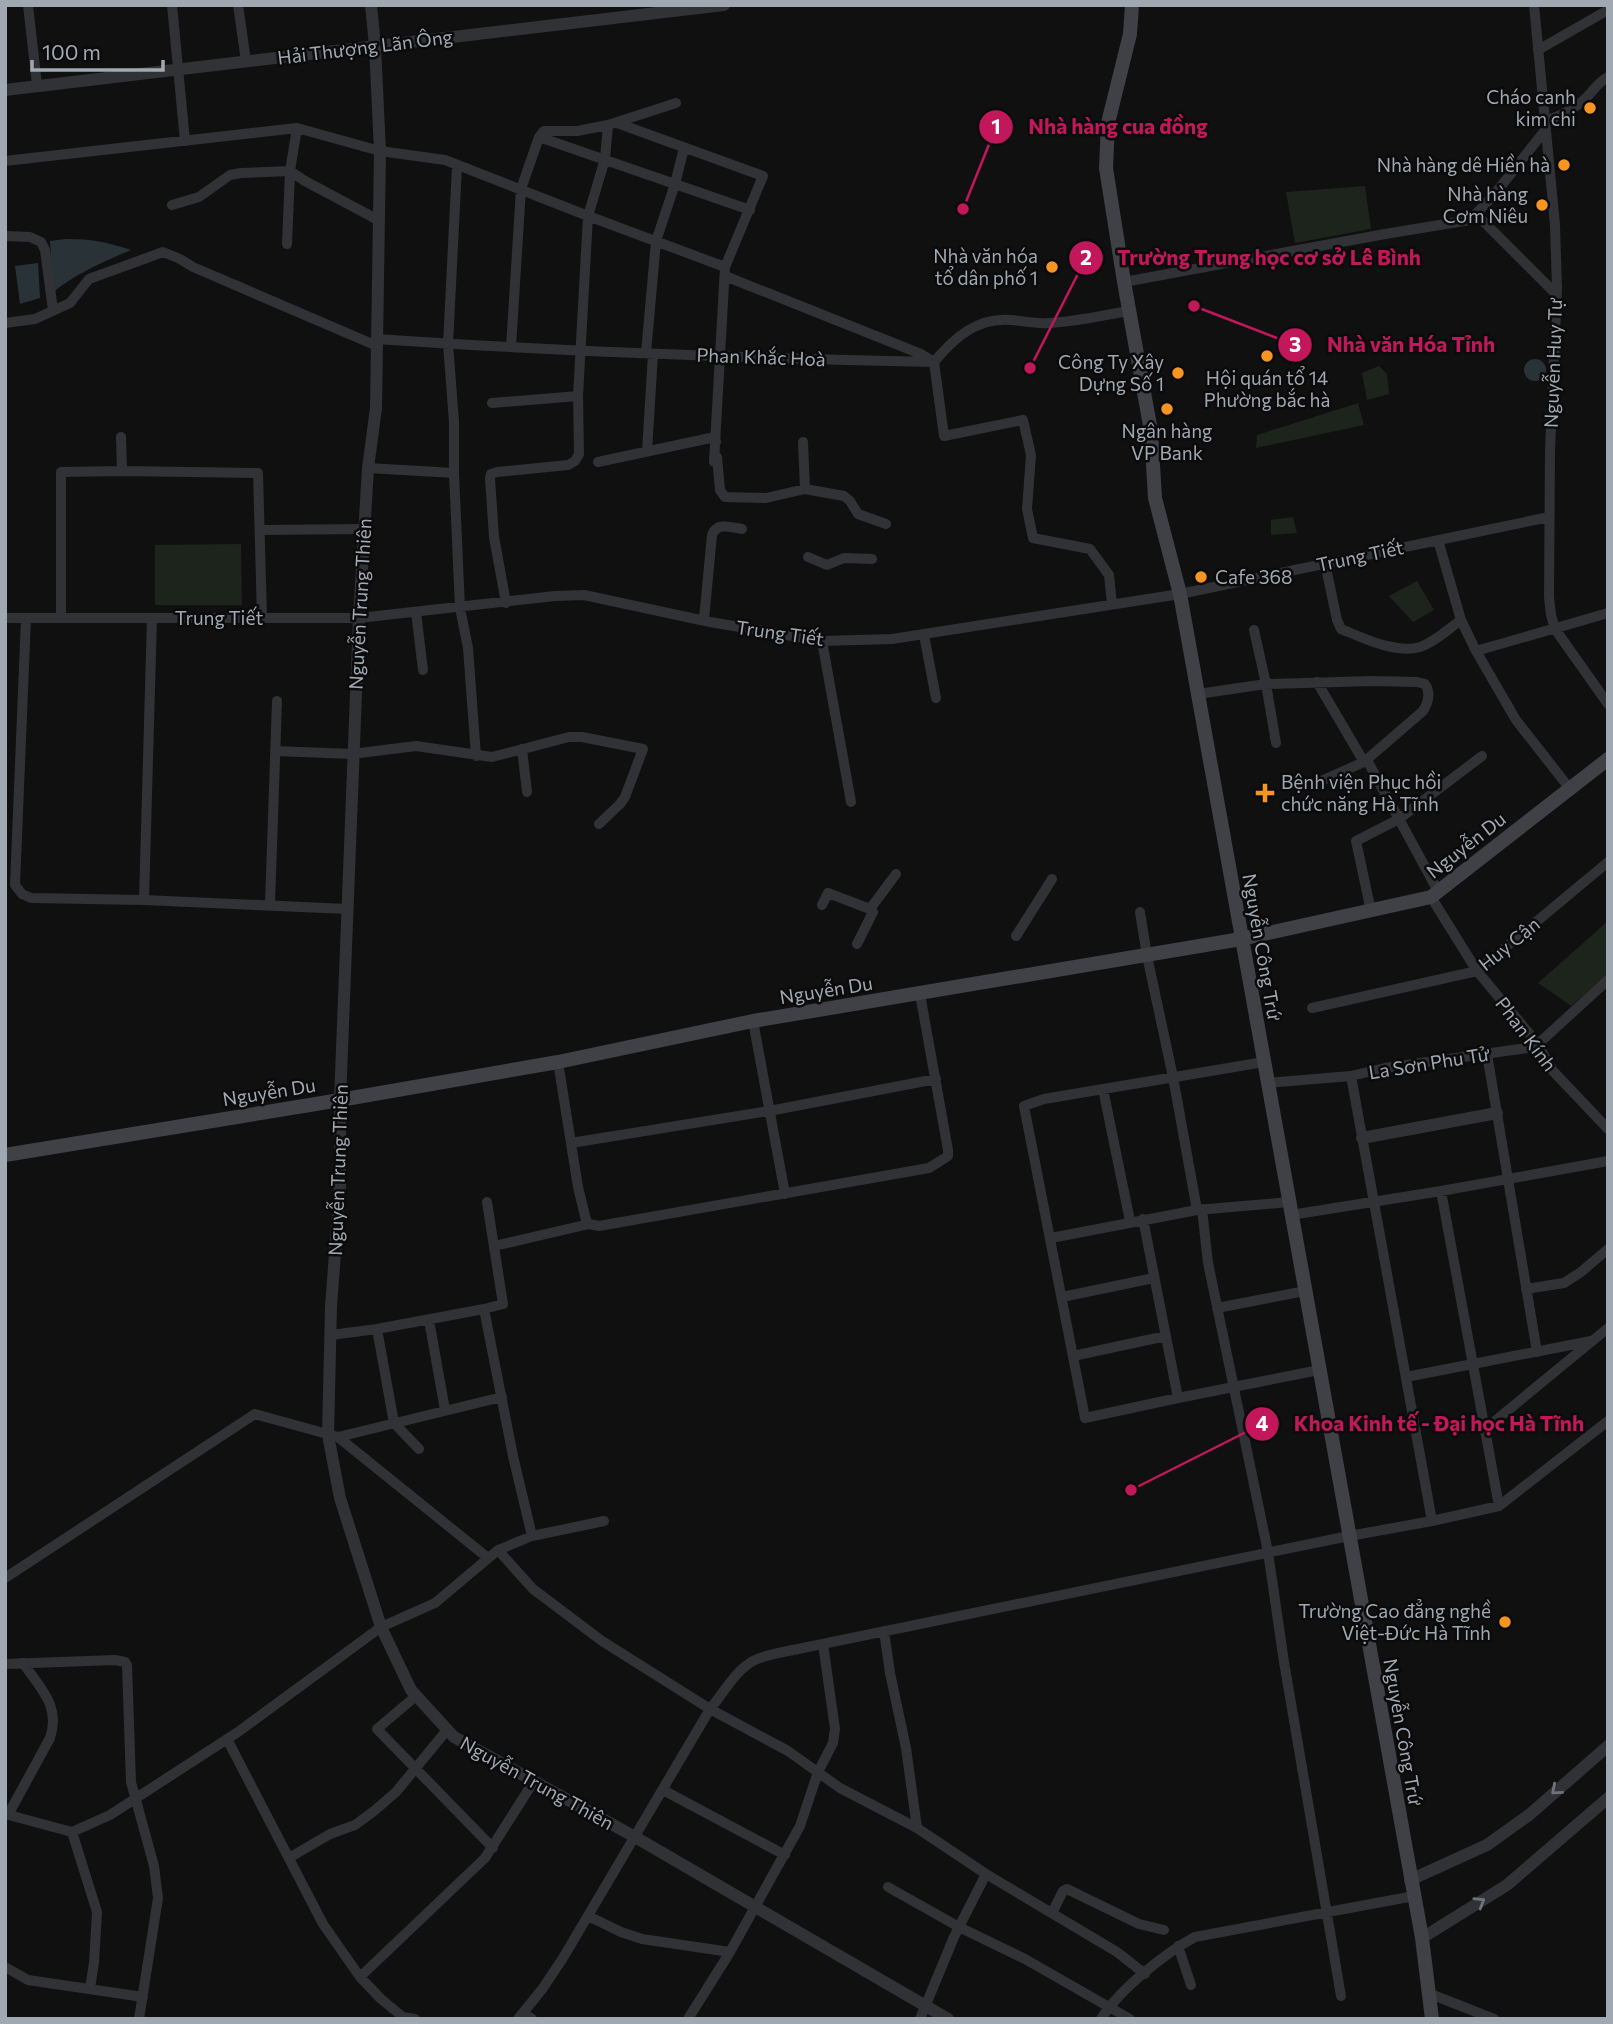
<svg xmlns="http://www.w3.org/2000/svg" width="1613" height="2024" font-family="Commissioner,sans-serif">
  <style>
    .green { fill: #1c241c }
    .water { fill: #283237 }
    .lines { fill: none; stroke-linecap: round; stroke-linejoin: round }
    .minor { stroke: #313236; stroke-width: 10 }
    .tertiary { stroke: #313236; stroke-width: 12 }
    .secondary { stroke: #3f4146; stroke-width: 14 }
    .oneway { stroke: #6e737a }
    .poi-dot { fill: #f69522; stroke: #0b0b0c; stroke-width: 2.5 }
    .labels { text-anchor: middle; stroke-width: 5; stroke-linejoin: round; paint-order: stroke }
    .street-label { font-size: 19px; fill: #a0a8b2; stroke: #0b0b0c }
    .poi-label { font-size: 19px; fill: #a0a8b2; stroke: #0b0b0c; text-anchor: end }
    .leader { fill: none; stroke: #c2185b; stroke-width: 2.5 }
    .callout-dot { fill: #c2185b; stroke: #0b0b0c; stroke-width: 2.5 }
    .mark-label { font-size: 21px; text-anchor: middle; font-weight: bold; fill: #fff }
    .callout-label { font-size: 21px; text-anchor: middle; font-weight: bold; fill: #c2185b; stroke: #0b0b0c; stroke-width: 5; stroke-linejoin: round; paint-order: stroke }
  </style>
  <rect width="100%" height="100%" fill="#101011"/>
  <path class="green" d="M1365,186L1371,229L1295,243L1286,192Z
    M1379,366L1387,374L1389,394L1367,400L1362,373Z
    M1358,403L1364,425L1256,448L1257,435Z
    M1293,517L1297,533L1271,535V520Z
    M241,544L242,605H155V545Z
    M1417,581L1434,610L1413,622L1389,596Z
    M1608,921V974L1571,1006L1538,983Z"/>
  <path class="water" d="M66,239C91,239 107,242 131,250C103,262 77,273 53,292L50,241Z
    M38,263L40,298L20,304L15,266Z
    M1524 370a11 11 0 1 1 22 0a11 11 0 1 1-22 0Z"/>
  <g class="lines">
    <path class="minor" d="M28,5L37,85
      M172,5L185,141
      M238,5L246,61
      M1534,5L1555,225L1557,288L1550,450L1549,597L1551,615L1555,629L1608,704
      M1538,50L1608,10
      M1545,121C1560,116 1576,108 1586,98C1594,90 1598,82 1608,77
      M617,123L763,176L725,267L714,462
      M539,137L750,210
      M5,161L297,128L380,151L445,160L588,216L725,267
      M457,166L448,344L454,422V473L460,608L468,648L476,756
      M172,205L199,197L230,175L241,173L290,171L305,181L380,221
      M1476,214L1556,294
      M5,236L30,237L41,242L45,250L53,310
      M287,244L290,171L297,128
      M725,276L921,354L934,362L944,436L1023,420L1031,455L1027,509L1033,538L1090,549L1109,575L1112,604
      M1124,282L1385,234L1470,220L1494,195L1546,129
      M5,323L35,319L70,303L89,279L163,252L180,259L193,267L377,346
      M377,339C563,352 748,358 934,362C954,338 977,317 1011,320C1023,321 1036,324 1048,323C1075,322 1103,315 1129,311
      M511,347L521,189L539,137L544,131H577L608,125L676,103
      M646,353L656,241L675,184L684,148
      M492,403L578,396
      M121,437L122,471
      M803,442L805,489
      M647,451L653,354
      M717,457L720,490L725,497L766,498L805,489L844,496L850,501L858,514L886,524
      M598,462L715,437L716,442
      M368,468L454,473
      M260,530L365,529
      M808,557L827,565L844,558L872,559
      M1325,563L1337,620L1341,629C1363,638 1395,654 1420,647C1435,642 1448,629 1461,620L1438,540
      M506,603L494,537L490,478L491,474L497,472L568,465L575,461L579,454L578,396L588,216L605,159L608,125
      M416,612L423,670
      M5,618H359L555,596L584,595L710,622L822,641L892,639L1180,594L1549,517
      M26,618L15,885L22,894L31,898L144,900L347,909
      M61,618V472L122,471L258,473L262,617
      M704,619L712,535C717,522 730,527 742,529
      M1461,620L1476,651
      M1254,630L1266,684L1276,743
      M924,635L936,698
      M822,641L851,802
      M1317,682L1364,762
      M1198,694L1266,684L1372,681L1417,682L1425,684C1431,693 1428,703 1423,711L1364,762L1321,781
      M522,749L527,792
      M275,751L352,754L416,746L492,757L569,737H582L643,749L625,797L620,804L599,824
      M1367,760L1438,891
      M1570,789L1516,720L1476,651L1608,613
      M1431,897L1477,971L1538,1044L1552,1070L1608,1129
      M144,900L152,618
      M270,904L277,701
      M822,905L828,893L870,909L873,912L857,944
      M870,909L896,874
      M1371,911L1356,841L1399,819L1482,756
      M1140,912L1147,956L1173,1077L1197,1210
      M1016,936L1052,879
      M1312,1008L1477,971L1608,862
      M753,1021L785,1194
      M1487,1054L1537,1352
      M558,1062L578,1187L586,1220L589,1224
      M1264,1062L1044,1099L1024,1106L1085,1418L1178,1398L1319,1370
      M1351,1076L1432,1521
      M1267,1083L1351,1076L1385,1068L1527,1048L1538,1044L1608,980
      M1103,1089L1130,1221
      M571,1143L769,1111L936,1079
      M1441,1191L1499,1506
      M1202,1209L1208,1263L1268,1552L1284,1662L1341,1996
      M1291,1215L1441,1191L1608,1161
      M1143,1219L1178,1398
      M1051,1238L1197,1210L1289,1202
      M494,1246L589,1224L599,1226L929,1168L948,1156V1150L920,994
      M1526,1289L1564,1283L1581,1272L1608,1249
      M1062,1297L1154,1278
      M1217,1308L1305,1291
      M484,1309L503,1304L487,1202
      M429,1320L445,1410
      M377,1329L394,1423L419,1449
      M331,1335L377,1329L484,1309L513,1456L532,1536
      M1073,1356L1166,1336
      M1406,1377L1591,1341
      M1484,1430L1608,1328
      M498,1550L532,1536L604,1521
      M488,1558L338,1437L502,1397
      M5,1578L255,1414L338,1437
      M884,1631L890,1673L906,1748L917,1828
      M5,1664L115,1660L125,1662L127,1665L131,1782L154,1866L158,1898L139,2019
      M416,1696L377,1729L493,1848
      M227,1739L323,1924L360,1977L381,1999L403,2017L415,2019
      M663,1790L785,1855
      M5,1814L72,1832L110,1815L238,1732L381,1627L435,1603L498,1550L533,1589L602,1641L710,1709L788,1751L840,1788L917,1828L986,1874L1117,1952L1145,1974
      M8,1815L50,1738C61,1706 40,1688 23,1663
      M72,1832L97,1912L94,1963L90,1988
      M289,1858L330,1834L355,1825L374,1811L396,1792L447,1730
      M888,1887L959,1927L1025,1959L1130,2019
      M1052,1913L1063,1891L1067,1889L1139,1924L1164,1930
      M588,1916L621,1932L642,1939L730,1952
      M1178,1946L1191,1985
      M5,1967L28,1980L143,1997
      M360,1977L485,1858L534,1781
      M1428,1993L1494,2019
      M523,2013L532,2019
      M518,2019L543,1988L563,1958L710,1709C723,1694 736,1669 755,1660C768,1654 784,1652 798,1649L1349,1536L1432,1521L1499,1506L1608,1421
      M688,2019L730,1952L800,1826L818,1772L833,1743L835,1729L823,1644
      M920,2019L954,1937L986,1874
      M1101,2019C1119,1990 1165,1953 1195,1937L1414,1896"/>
    <path class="tertiary" d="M371,5L375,46L380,151L376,408L368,468L359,618L340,1100V1186L331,1307L328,1435L340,1498L381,1627L411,1690L454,1737L635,1837L948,2019
      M5,90L724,5
      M1362,1138L1497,1113
      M1410,1880L1487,1845L1529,1815L1608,1746
      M1422,1938L1507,1885L1608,1798"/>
    <path class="secondary" d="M1132,5L1130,34L1108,123L1106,168L1124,282L1151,431L1155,498L1180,594L1422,1938L1432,2019
      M5,1155L340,1100L558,1062L753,1021L1241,939L1431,897L1608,759"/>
  </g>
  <defs><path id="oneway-chevron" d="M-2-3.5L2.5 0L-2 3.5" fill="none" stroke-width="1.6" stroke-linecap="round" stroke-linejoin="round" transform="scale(1.75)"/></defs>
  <g class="oneway">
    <use href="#oneway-chevron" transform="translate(1556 1790) rotate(139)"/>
    <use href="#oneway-chevron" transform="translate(1480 1902) rotate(-31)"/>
  </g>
  <g class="poi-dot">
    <circle cx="1590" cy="108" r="7"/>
    <circle cx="1564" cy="165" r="7"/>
    <circle cx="1542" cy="205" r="7"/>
    <circle cx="1052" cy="267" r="7"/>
    <circle cx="1267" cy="356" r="7"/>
    <circle cx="1178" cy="373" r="7"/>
    <circle cx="1167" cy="409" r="7"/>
    <circle cx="1201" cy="577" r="7"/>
    <path d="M1261.5 782.5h7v7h7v7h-7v7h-7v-7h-7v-7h7z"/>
    <circle cx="1505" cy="1622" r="7"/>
  </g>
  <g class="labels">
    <g class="street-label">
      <text transform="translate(365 47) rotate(-7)" y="7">Hải Thượng Lãn Ông</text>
      <text transform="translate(761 357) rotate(2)" y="7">Phan Khắc Hoà</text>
      <text transform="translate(1553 363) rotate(-88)" y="7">Nguyễn Huy Tự</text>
      <text transform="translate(1360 556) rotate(-12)" y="7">Trung Tiết</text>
      <text transform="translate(360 604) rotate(-87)" y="7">Nguyễn Trung Thiên</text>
      <text x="219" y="625">Trung Tiết</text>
      <text transform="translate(780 633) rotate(8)" y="7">Trung Tiết</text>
      <text transform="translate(1466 845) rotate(-38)" y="7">Nguyễn Du</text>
      <text transform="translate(1509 944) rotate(-39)" y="7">Huy Cận</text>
      <text transform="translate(1262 947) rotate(80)" y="7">Nguyễn Công Trứ</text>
      <text transform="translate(826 990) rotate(-9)" y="7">Nguyễn Du</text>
      <text transform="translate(1526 1034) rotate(53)" y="7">Phan Kính</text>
      <text transform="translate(1429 1063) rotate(-9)" y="7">La Sơn Phu Tử</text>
      <text transform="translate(269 1092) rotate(-9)" y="7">Nguyễn Du</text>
      <text transform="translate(338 1170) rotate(-88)" y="7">Nguyễn Trung Thiên</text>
      <text transform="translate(1403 1732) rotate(80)" y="7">Nguyễn Công Trứ</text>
      <text transform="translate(537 1783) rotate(29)" y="7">Nguyễn Trung Thiên</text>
    </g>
    <g class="poi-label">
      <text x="1576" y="104">Cháo canh<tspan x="1576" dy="22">kim chi</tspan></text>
      <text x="1550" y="172">Nhà hàng dê Hiền hà</text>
      <text x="1528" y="201">Nhà hàng<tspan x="1528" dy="22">Cơm Niêu</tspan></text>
      <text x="1038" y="263">Nhà văn hóa<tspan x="1038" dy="22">tổ dân phố 1</tspan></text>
      <text x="1164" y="369">Công Ty Xây<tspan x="1164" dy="22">Dựng Số 1</tspan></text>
      <text x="1267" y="385" text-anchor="middle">Hội quán tổ 14<tspan x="1267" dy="22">Phường bắc hà</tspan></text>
      <text x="1167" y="438" text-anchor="middle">Ngân hàng<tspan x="1167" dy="22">VP Bank</tspan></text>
      <text x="1215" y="584" text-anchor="start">Cafe 368</text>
      <text x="1281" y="789" text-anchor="start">Bệnh viện Phục hồi<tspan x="1281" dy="22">chức năng Hà Tĩnh</tspan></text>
      <text x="1491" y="1618">Trường Cao đẳng nghề<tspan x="1491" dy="22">Việt-Đức Hà Tĩnh</tspan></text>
    </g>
  </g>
  <path class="leader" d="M963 209L996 127M1030 368L1086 258M1194 306L1295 345M1131 1490L1262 1424"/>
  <g class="callout-dot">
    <circle cx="963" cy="209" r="7"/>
    <circle cx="1030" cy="368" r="7"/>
    <circle cx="1194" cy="306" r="7"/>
    <circle cx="1131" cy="1490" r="7"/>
    <circle cx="996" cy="127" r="18"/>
    <circle cx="1086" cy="258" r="18"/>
    <circle cx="1295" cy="345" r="18"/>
    <circle cx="1262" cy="1424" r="18"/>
  </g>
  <g class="mark-label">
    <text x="996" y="134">1</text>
    <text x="1086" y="265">2</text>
    <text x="1295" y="352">3</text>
    <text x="1262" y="1431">4</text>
  </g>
  <g class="callout-label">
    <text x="1118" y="134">Nhà hàng cua đồng</text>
    <text x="1269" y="265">Trường Trung học cơ sở Lê Bình</text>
    <text x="1411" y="352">Nhà văn Hóa Tỉnh</text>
    <text x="1439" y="1431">Khoa Kinh tế - Đại học Hà Tĩnh</text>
  </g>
  <rect width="1613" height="2024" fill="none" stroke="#a0a8b2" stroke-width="14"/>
  <path d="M32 60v10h131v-10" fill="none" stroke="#a0a8b2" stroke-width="3.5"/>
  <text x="42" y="60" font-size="21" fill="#a0a8b2" stroke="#0b0b0c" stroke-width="5" paint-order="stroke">100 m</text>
</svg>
